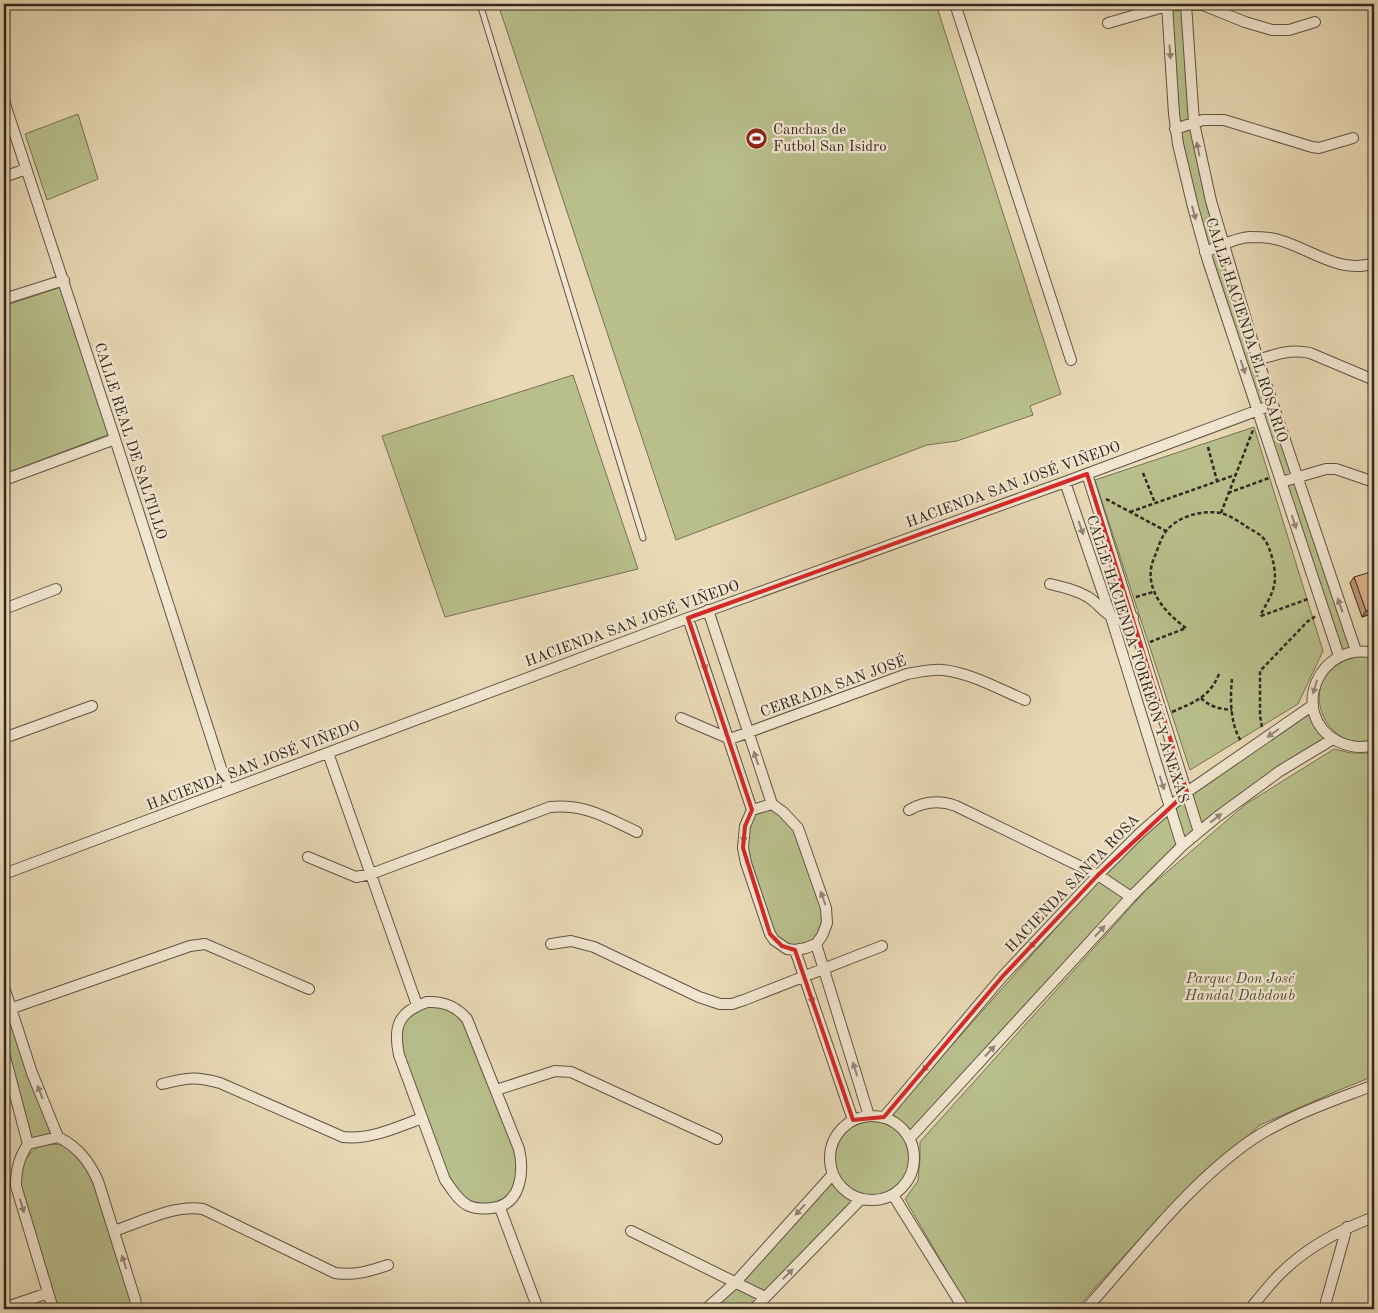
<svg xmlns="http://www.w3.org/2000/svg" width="1378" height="1313" font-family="'Old Standard TT',serif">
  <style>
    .green { fill: #b8bf8c; stroke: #767355 }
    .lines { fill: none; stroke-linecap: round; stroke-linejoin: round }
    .lane-casing { stroke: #615444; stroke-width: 7 }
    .street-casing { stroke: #615444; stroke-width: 12 }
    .path { stroke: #34271e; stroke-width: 2.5; stroke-dasharray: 4 2.5; stroke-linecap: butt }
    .lane { stroke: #f1e6d0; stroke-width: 5 }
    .street { stroke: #f1e6d0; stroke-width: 10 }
    .wall { fill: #be9674; stroke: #34271e }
    .shaded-wall { fill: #9b7a5e; stroke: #34271e }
    .building { fill: #ddae87; stroke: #34271e }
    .oneway { fill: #928677 }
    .marked { fill: none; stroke: #d62828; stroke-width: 4; stroke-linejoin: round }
    .labels { text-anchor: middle; stroke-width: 4.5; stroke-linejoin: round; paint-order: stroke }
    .poi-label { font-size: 15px; fill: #34271e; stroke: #f1e6d0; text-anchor: start }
    .street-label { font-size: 15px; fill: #34271e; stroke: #f1e6d0 }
    .park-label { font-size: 15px; font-style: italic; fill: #554d3a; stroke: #f1e6d0 }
  </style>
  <rect width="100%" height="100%" fill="#e9d9b6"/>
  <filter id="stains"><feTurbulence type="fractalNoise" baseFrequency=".004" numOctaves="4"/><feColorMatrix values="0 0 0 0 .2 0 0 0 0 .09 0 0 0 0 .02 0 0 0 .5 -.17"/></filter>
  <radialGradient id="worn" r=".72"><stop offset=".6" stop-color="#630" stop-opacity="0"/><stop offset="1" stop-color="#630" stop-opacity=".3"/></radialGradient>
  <path class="green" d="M498,4H936L1061,394L1030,406L1033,415L957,441L927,445L676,540Z
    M1169,4H1183L1190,120L1220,242L1352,648L1340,653L1210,257L1181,145Z
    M78,114L98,179L47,200L25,134Z
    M61,287L110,434L4,474V306Z
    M573,375L638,569L445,617L382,436Z
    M1254,427L1323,651L1298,704L1190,770L1095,480Z
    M1362,656L1374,658V739C1322,758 1288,667 1362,656Z
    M1312,710L1325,737L1202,824L910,1133L897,1119L889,1116L1103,875L1192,792Z
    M1334,749L1351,753H1374V1076L1344,1088L1260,1125L1161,1215L1076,1309H969L905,1199L918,1181L920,1158V1142L1146,890L1246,804Z
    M767,809L780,814L796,830L825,908V925L815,939L802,945L794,946L781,942L774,935C765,911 745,867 746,844C746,833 750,824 755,814Z
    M4,981L54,1133L30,1139L4,1043Z
    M423,1006H447L465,1020L517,1151L516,1187L506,1199L480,1206L465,1199L447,1178L402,1052C397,1028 402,1019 423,1006Z
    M835 1159a38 38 0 1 1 76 0a38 38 0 1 1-76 0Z
    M41,1144C68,1144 73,1146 89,1168L134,1309H57L19,1185C19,1163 24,1158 41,1144Z
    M832,1180C839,1189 844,1198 856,1199L764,1293L740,1282Z
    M734,1288L759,1299L748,1309H711Z"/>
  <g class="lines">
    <defs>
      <path id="lane" d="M480,4L643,538"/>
      <path id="street" d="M955,4L1071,360
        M1167,4L1174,114L1178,144L1193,207L1208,261L1339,656
        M1186,4L1194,123L1211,201L1258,360L1356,651
        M1108,23L1167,6L1186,4L1203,5L1245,22L1272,30H1289L1315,22
        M4,101L115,439L228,790
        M1175,129L1203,120H1224L1312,147L1319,148L1353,138
        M4,177L26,169
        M1205,252C1219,247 1234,238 1249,237C1258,237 1270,237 1279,240C1311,249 1341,275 1374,263
        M4,299L64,280
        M1258,360C1276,354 1291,349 1310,353L1374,380
        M1087,474L1199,832
        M4,480L115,439
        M1065,482L1111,617L1182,846
        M1281,482L1326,469H1336L1374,482
        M1050,584C1063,587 1076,590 1088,597C1105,608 1108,624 1133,617
        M4,609L56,589
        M708,610L772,804L783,812L798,828L826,908L827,923L822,936L816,944L806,948L795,950L787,949L774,940L770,934L746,863L743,848L745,826L752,810L772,804
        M688,618L752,810
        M1374,653C1319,640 1288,714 1337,741C1349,747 1361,749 1374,745
        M681,718L730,739L907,674C919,672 931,669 943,670C971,673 999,689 1025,700
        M4,738L92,706
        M328,753L417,1005
        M909,810C925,801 940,800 956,806L1098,875L1131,897
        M308,857L356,877L371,874L550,807C586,804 605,817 637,832
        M4,874L688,618L1065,482L1272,405
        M551,944L571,941L594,947L699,997L720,1004H732L744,1000L882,946
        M816,944L869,1116
        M795,950L853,1120
        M4,987L32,1073L58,1137
        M427,1002C444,1001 456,1006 467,1019L519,1149C524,1171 522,1205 492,1208C484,1209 476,1209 469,1206C458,1201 452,1189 445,1180L399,1055C393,1027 398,1012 427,1002Z
        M4,1011L190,946L205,944L309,989
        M4,1053L28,1144
        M162,1084C188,1078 194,1076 220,1083L343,1137C371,1140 397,1127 422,1118
        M496,1090L555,1071L571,1072L717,1139
        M830 1158a42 42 0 1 1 84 0a42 42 0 1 1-84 0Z
        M884,1117L1002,977L1098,875L1140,833L1187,792L1313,705
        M910,1138L1131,897L1182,846L1217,817L1280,771L1333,739
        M893,1195L964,1309
        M500,1208L538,1309
        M114,1231C141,1222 175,1204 203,1209L335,1273C355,1276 370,1271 388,1265
        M631,1231L765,1297
        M4,1308L48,1293
        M53,1309L16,1186C16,1169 19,1158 28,1144L58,1137C78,1147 89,1161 98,1181L135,1299L137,1309
        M706,1309L735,1283L833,1174
        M754,1309L861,1199
        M1086,1309C1137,1252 1190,1182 1253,1139C1290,1115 1333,1101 1374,1085
        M1250,1309C1259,1298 1269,1285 1280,1274C1307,1247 1339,1230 1374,1217
        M1324,1309L1347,1227"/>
    </defs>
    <use href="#lane" class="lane-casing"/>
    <use href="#street" class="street-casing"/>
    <path class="path" d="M1208,447L1217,481
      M1143,473L1155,503
      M1228,493L1269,478
      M1106,499L1166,531
      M1130,512L1235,475
      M1221,513L1253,430
      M1136,597L1153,592
      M1261,616L1308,599
      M1186,628C1164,612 1142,587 1154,558C1158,549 1161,537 1167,530C1179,516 1202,510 1220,513C1230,515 1241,523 1250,529C1256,532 1261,535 1265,540C1271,550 1275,566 1275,577C1275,592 1266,604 1260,616
      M1150,642L1186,628
      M1232,679C1230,698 1230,724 1241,741
      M1201,698C1210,707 1220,709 1232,710
      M1172,712C1194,702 1209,698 1219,674
      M1262,727L1260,716V671L1308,621L1316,616"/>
    <use href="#lane" class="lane"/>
    <use href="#street" class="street"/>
  </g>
  <path class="wall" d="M1354,577L1374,613L1362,617L1350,583Z"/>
  <path class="shaded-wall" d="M1374,608V613L1362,617L1366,611Z"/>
  <path class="building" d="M1374,571V608L1366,611L1354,577Z"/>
  <defs><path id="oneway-solid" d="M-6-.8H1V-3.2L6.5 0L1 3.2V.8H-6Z" transform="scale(1.25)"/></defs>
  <g class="oneway">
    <use href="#oneway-solid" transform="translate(1170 52) rotate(86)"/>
    <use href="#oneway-solid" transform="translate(1198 149) rotate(-102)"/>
    <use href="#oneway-solid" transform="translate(1194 213) rotate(75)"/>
    <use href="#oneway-solid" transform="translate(1243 367) rotate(72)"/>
    <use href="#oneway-solid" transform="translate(1294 522) rotate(72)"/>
    <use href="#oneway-solid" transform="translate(1081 528) rotate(71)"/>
    <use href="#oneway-solid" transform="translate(1340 605) rotate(-109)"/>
    <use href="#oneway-solid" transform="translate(704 664) rotate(71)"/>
    <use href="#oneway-solid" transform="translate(1315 687) rotate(106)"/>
    <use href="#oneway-solid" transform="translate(1273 733) rotate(145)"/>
    <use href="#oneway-solid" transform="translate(756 758) rotate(-109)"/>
    <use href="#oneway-solid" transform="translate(1162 783) rotate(73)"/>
    <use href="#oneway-solid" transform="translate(1216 818) rotate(-38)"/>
    <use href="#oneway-solid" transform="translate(744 836) rotate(95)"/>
    <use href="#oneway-solid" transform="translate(823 898) rotate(-110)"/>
    <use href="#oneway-solid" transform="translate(1100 931) rotate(-47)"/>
    <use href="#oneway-solid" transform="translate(1034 943) rotate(133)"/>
    <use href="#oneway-solid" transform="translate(811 997) rotate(71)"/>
    <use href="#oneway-solid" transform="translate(990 1051) rotate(-47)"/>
    <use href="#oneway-solid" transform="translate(927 1066) rotate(130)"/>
    <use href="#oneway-solid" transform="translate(855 1069) rotate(-107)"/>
    <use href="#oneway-solid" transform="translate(40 1092) rotate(-112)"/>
    <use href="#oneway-solid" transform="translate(22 1206) rotate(74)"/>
    <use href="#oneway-solid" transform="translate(800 1210) rotate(132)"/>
    <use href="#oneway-solid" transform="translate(124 1262) rotate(-108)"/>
    <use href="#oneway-solid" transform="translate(788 1274) rotate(-45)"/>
  </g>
  <path class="marked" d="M1087,474L1187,792L1098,875L1002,977L884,1117L853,1120L795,950L782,946L770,934L743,848L745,826L752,810L688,618Z"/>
  <defs>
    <symbol id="stadium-disc" viewBox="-11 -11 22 22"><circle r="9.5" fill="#8f2418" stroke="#f1e6d0"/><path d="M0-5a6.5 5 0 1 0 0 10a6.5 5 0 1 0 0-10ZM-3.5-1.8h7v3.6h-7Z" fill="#fff"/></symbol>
  </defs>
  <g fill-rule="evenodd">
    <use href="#stadium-disc" x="744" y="126" width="25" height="25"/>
  </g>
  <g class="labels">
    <g class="poi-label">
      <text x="773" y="134">Canchas de<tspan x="773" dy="17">Futbol San Isidro</tspan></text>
    </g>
    <g class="street-label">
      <text transform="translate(1247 330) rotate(72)" y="5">CALLE HACIENDA EL ROSARIO</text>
      <text transform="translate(131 441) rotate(72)" y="5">CALLE REAL DE SALTILLO</text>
      <text transform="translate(1013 484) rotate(-20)" y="5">HACIENDA SAN JOSÉ VIÑEDO</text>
      <text transform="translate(632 623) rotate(-20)" y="5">HACIENDA SAN JOSÉ VIÑEDO</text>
      <text transform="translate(1138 659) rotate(72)" y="5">CALLE HACIENDA TORREÓN Y ANEXAS</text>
      <text transform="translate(833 686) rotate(-20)" y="5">CERRADA SAN JOSÉ</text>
      <text transform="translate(253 765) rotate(-21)" y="5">HACIENDA SAN JOSÉ VIÑEDO</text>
      <text transform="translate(1072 883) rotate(-46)" y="5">HACIENDA SANTA ROSA</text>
    </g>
    <g class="park-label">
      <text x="1240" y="983">Parque Don José<tspan x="1240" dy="17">Handal Dabdoub</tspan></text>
    </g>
  </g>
  <rect width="1378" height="1313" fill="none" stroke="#e9d9b6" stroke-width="20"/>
  <rect x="5" y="5" width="1368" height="1303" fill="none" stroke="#34271e" stroke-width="2.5"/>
  <rect x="10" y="10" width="1358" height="1293" fill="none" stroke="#34271e"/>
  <rect width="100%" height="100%" filter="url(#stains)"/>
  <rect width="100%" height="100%" fill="url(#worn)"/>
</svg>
